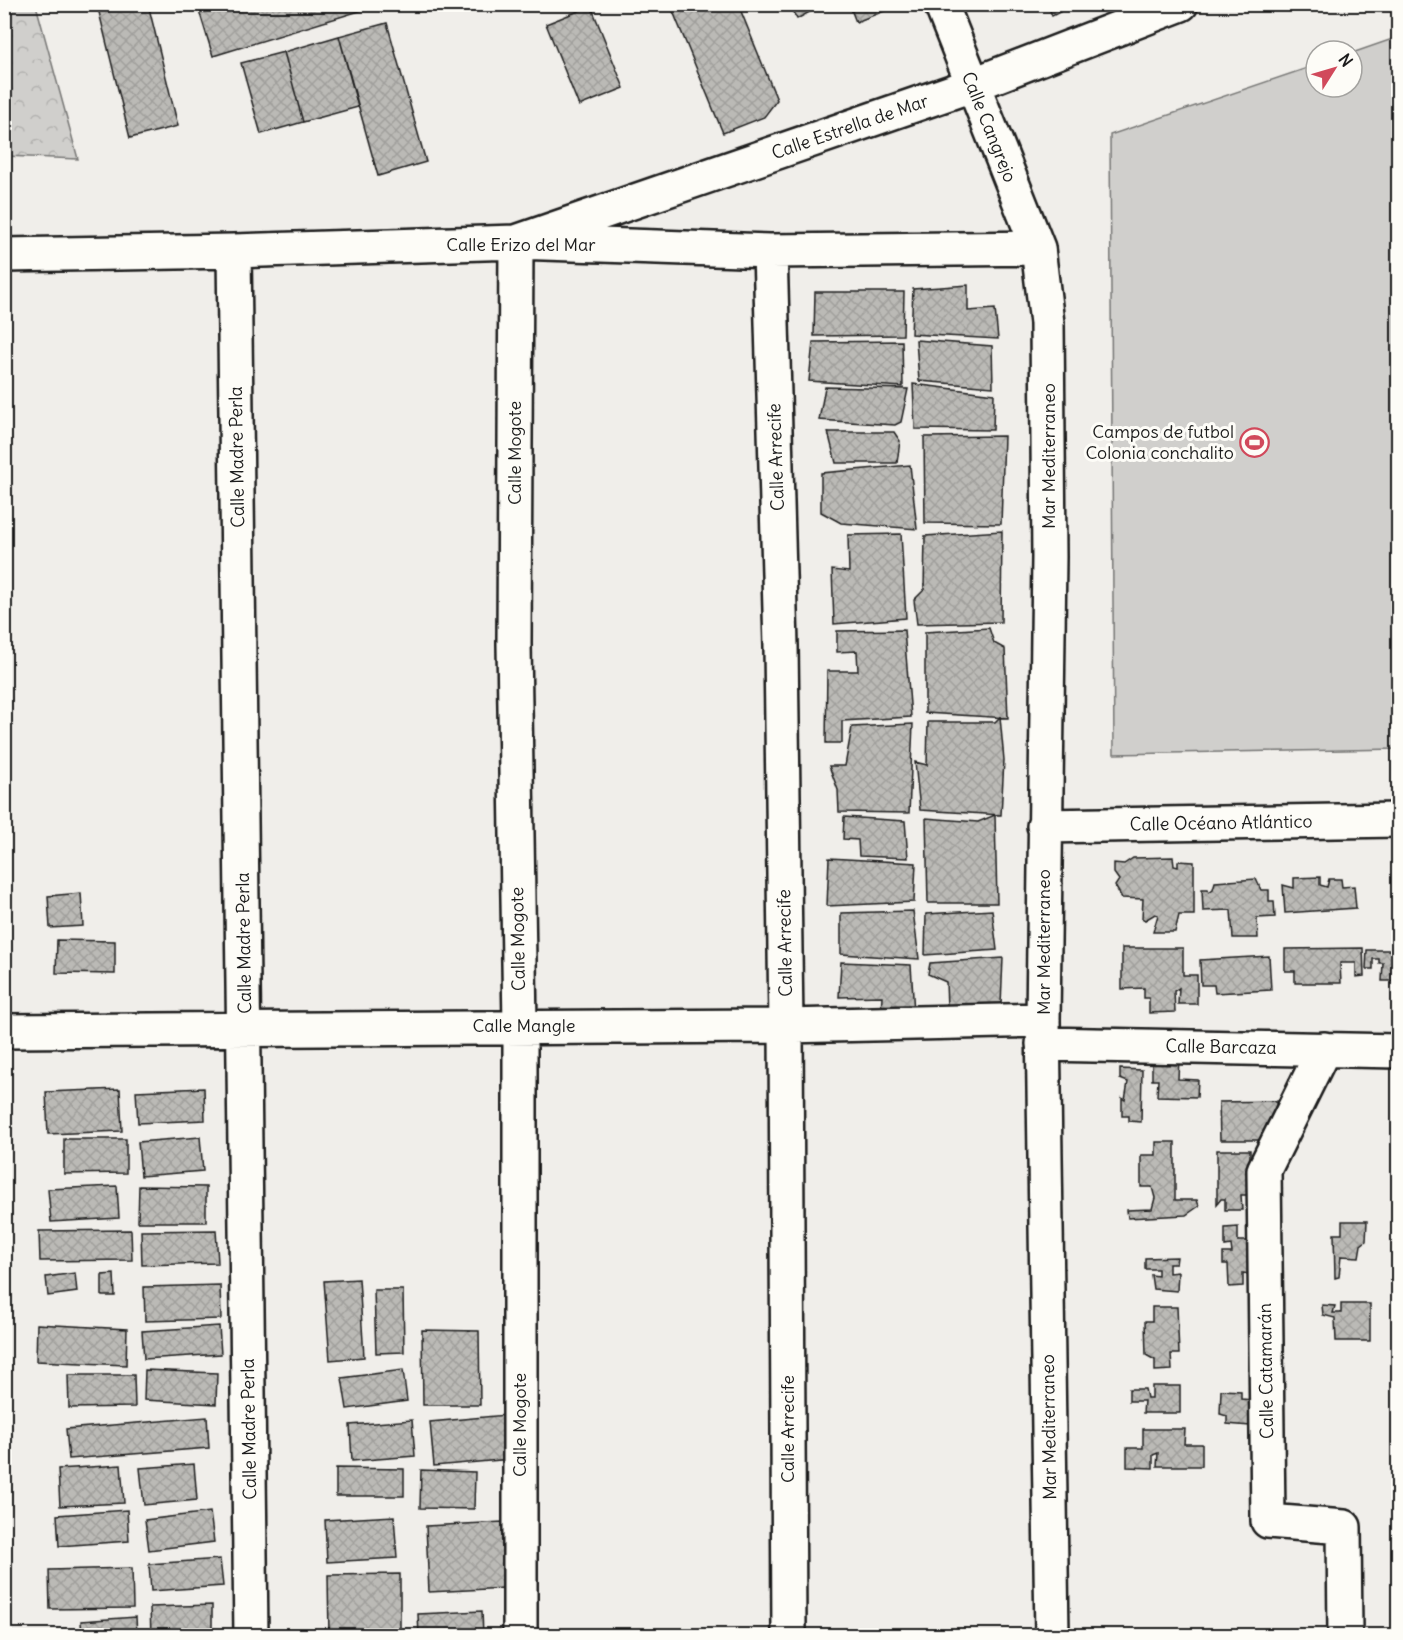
<svg xmlns="http://www.w3.org/2000/svg" width="1403" height="1640" font-family="Delius,sans-serif">
  <style>
    .green { fill: #d0cfcc; stroke: #767674; stroke-width: 1.5 }
    .park { fill: url(#park-crowns); stroke: #767674; stroke-width: 1.5 }
    .building { fill: url(#building-cross-hatch); stroke: #1c1c1c; stroke-width: 1.5 }
    .lines { fill: none; stroke-linecap: round; stroke-linejoin: round }
    .street-casing { stroke: #1c1c1c; stroke-width: 38 }
    .street { stroke: #fdfcf7; stroke-width: 33 }
    .labels { text-anchor: middle; stroke-width: 6; stroke-linejoin: round; paint-order: stroke }
    .street-label { font-size: 18px; fill: #1c1c1c; stroke: #fdfcf7 }
    .poi-label { font-size: 18px; fill: #1c1c1c; stroke: #fdfcf7; text-anchor: end }
  </style>
  <defs>
    <pattern id="park-crowns" width="20" height="18" patternUnits="userSpaceOnUse" patternTransform="scale(1.5)"><rect width="20" height="18" fill="#d0cfcc"/><path d="M2 6a3 3 0 1 1 6 0M12 15a3 3 0 1 1 6 0" fill="none" stroke="#b2b1af"/></pattern>
    <pattern id="building-cross-hatch" width="8" height="8" patternUnits="userSpaceOnUse" patternTransform="scale(1.5)"><rect width="8" height="8" fill="#bbbab6"/><path d="M0 0l8 8M0 8l8-8" fill="none" stroke="#a09f9c"/></pattern>
  </defs>
  <rect width="100%" height="100%" fill="#f0eeea"/>
  <filter id="ink" filterUnits="userSpaceOnUse"><feTurbulence type="fractalNoise" baseFrequency=".0167" numOctaves="2"/><feDisplacementMap in="SourceGraphic" scale="12" xChannelSelector="R" yChannelSelector="G"/><feConvolveMatrix kernelMatrix="1 2 1 2 8 2 1 2 1" color-interpolation-filters="sRGB"/></filter>
  <g filter="url(#ink)">
    <path class="green" d="M1398,37V749L1114,754L1110,135L1316,65V87H1352V53Z"/>
    <path class="park" d="M5,4L36,5L78,159L5,156Z"/>
    <path class="building" d="M97,4H148L178,126L130,138Z
      M197,4H376V6L213,56Z
      M670,4H738L777,100L764,117L723,133Z
      M788,4H824L797,19Z
      M849,4H896L897,6L856,22Z
      M1038,4H1057L1060,12L1052,16L1048,5L1039,9Z
      M591,6L624,88L579,106L546,24Z
      M387,23L426,162L378,176L339,36Z
      M339,36L358,107L303,122L284,52Z
      M284,52L303,122L261,134L241,63Z
      M968,285V311L995,309L998,339L911,334L913,289Z
      M815,292H904L903,335L814,336Z
      M916,340L992,346L993,387L919,381Z
      M902,341L903,387L809,381L813,342Z
      M913,384L994,394L993,430L915,429Z
      M825,387L908,389L901,422L895,425L819,420Z
      M828,432H894L900,441L897,463H836Z
      M1004,436L1001,524L925,523L924,437Z
      M910,465L917,529L841,523L821,512V473Z
      M1002,531L1001,622L917,624L914,600L924,590L925,536Z
      M901,534L906,618L834,624L832,570L849,572L848,535Z
      M989,628L994,643L1005,649L1008,718L925,713V632Z
      M904,630L911,717L842,721V743H826L827,671H858L857,651L837,652V631Z
      M1000,717L1004,760L1001,815L920,810L915,762L927,765L928,722H995Z
      M913,724L909,813L839,812L838,790L829,766H845L852,727Z
      M995,815L997,903H928L926,818L978,822Z
      M844,817L905,821L908,858L859,856L858,840L843,839Z
      M1173,857L1174,866L1178,867V861L1194,862V915H1179L1175,932H1153L1158,915L1155,914L1145,920L1142,918L1143,899L1122,898L1115,886L1119,880L1114,873V863L1124,864L1133,858Z
      M829,858L916,863L914,902L827,906Z
      M1320,877V885L1327,887L1329,879H1341L1342,887L1354,886L1356,908L1285,913L1283,885L1294,888V878Z
      M1256,879L1261,890H1269V901H1274L1275,917L1257,918L1258,938H1233L1231,910L1203,911L1202,889H1208L1209,892L1213,889L1215,882Z
      M81,893L83,926L50,928L48,896Z
      M992,910L997,950L925,955L926,914Z
      M913,911L919,959L841,954V913Z
      M57,940L115,941V974L56,973Z
      M1122,948H1183V975H1197V1004H1178L1179,988L1174,991L1175,1012L1149,1013V998H1144V988L1122,989Z
      M1363,948L1364,976L1356,977V963H1340L1341,983H1295V971H1285V949Z
      M1367,950H1398V981H1382L1383,963H1379V959H1373V969H1366Z
      M1269,956L1271,990L1215,993L1214,985H1201L1200,960Z
      M1003,958L1001,1004L947,1007L946,982L928,974L930,963Z
      M841,962L911,965L914,1013L881,1014L882,996L839,997Z
      M1152,1057L1179,1058L1178,1079L1198,1080L1197,1097L1157,1096L1158,1080H1152Z
      M1120,1069L1142,1070L1141,1122L1129,1121V1116H1122V1098L1125,1100L1128,1082L1120,1079Z
      M204,1088L205,1120L138,1123L136,1091Z
      M120,1089L122,1131L48,1134L46,1092Z
      M1276,1101L1277,1140H1220L1219,1102Z
      M200,1137L203,1171L141,1176L138,1142Z
      M64,1139H126V1173L64,1174Z
      M1156,1142H1175V1200H1197L1199,1206L1186,1215L1128,1218L1127,1210L1152,1209L1155,1198L1152,1187H1141V1155H1156Z
      M1217,1150H1250V1195H1241L1242,1210H1225V1199H1221L1217,1204Z
      M117,1186L119,1218L51,1222L48,1189Z
      M139,1186L206,1187V1222H138Z
      M1342,1221H1367L1366,1241L1361,1245L1359,1257L1341,1256L1339,1277L1335,1278L1334,1234H1342Z
      M1238,1227V1241H1248V1274L1243,1273V1286L1229,1287L1228,1264H1223V1253H1232L1231,1245L1225,1246V1228Z
      M131,1230L132,1260L40,1261L39,1231Z
      M216,1230L218,1263L142,1265L141,1231Z
      M1177,1257L1176,1264H1169V1273L1178,1272L1177,1291L1153,1289L1151,1275L1158,1276V1269H1145V1258Z
      M75,1273L77,1292L48,1296L46,1277Z
      M114,1274L115,1296H102V1275Z
      M359,1279L364,1357L330,1360L324,1281Z
      M220,1285L221,1319L145,1321L144,1287Z
      M374,1290H403L404,1352L376,1353Z
      M1341,1304H1370V1341H1336L1335,1318L1323,1315L1322,1305L1335,1306L1333,1313H1341Z
      M1152,1307H1177L1179,1354H1171L1172,1370L1155,1371V1360L1146,1355L1145,1321H1152Z
      M37,1324L127,1329L126,1365L36,1361Z
      M219,1326L221,1354L144,1359L142,1331Z
      M422,1330L479,1331L480,1405H423Z
      M145,1370L217,1373L216,1404L144,1400Z
      M403,1370L407,1401L347,1409L342,1378Z
      M68,1375H134L135,1407L69,1408Z
      M1152,1386H1180V1413H1143L1144,1401H1129V1389H1145L1147,1398H1152Z
      M1221,1390L1241,1391V1399L1253,1400L1250,1426L1227,1424V1416L1220,1414Z
      M506,1415L511,1459L434,1466L430,1422Z
      M207,1417L209,1448L69,1459L66,1429Z
      M412,1420L415,1456L352,1461L350,1425Z
      M1143,1429H1185L1184,1444H1202V1466H1157L1158,1453L1153,1455V1468L1127,1467V1448H1143Z
      M194,1464L197,1500L144,1505L140,1468Z
      M121,1465L124,1503L60,1506L58,1469Z
      M336,1468L404,1469V1496H336Z
      M421,1470L475,1472L474,1509L420,1508Z
      M127,1510L129,1541L59,1546L57,1515Z
      M210,1512L214,1542L149,1550L145,1520Z
      M394,1516L397,1558L327,1562L325,1520Z
      M503,1522L506,1588L429,1592L426,1526Z
      M220,1559L223,1586L151,1591L149,1564Z
      M132,1568L133,1608L50,1609L49,1570Z
      M400,1574V1636H329L328,1575Z
      M212,1605V1636H151L150,1607Z
      M482,1611L483,1636H419L418,1614Z
      M136,1617L137,1636H82L81,1621Z"/>
    <g class="lines">
      <defs>
        <path id="street" d="M941,4L1038,248L1047,323L1049,557L1043,1020L1052,1636
          M234,251L251,1636
          M770,251L781,646L786,1026L789,1636
          M4,255L234,251L516,242L770,251L1038,248
          M1044,826L1398,820
          M4,1031L786,1026L1043,1020
          M1043,1044L1398,1051
          M1324,1049L1264,1170L1268,1521L1344,1527L1345,1636
          M520,1636V1026L514,644L516,242L972,85L1181,4"/>
      </defs>
      <use href="#street" class="street-casing"/>
      <use href="#street" class="street"/>
    </g>
  </g>
  <defs>
    <symbol id="stadium-ring" viewBox="-11 -11 22 22"><circle r="9.5" fill="#fdfcf7" stroke="#d1495b" stroke-width="1.5"/><path d="M0-5a6.5 5 0 1 0 0 10a6.5 5 0 1 0 0-10ZM-3.5-1.8h7v3.6h-7Z" fill="#d1495b"/></symbol>
  </defs>
  <g fill-rule="evenodd">
    <use href="#stadium-ring" x="1238" y="426" width="33" height="33"/>
  </g>
  <g class="labels">
    <g class="street-label">
      <text transform="translate(850 127) rotate(-19)" y="6">Calle Estrella de Mar</text>
      <text transform="translate(989 127) rotate(68)" y="6">Calle Cangrejo</text>
      <text x="521" y="251">Calle Erizo del Mar</text>
      <text transform="translate(515 453) rotate(-90)" y="6">Calle Mogote</text>
      <text transform="translate(1049 456) rotate(-90)" y="6">Mar Mediterraneo</text>
      <text transform="translate(237 457) rotate(-91)" y="6">Calle Madre Perla</text>
      <text transform="translate(776 457) rotate(-92)" y="6">Calle Arrecife</text>
      <text transform="translate(1221 823) rotate(-1)" y="6">Calle Océano Atlántico</text>
      <text transform="translate(518 939) rotate(-91)" y="6">Calle Mogote</text>
      <text transform="translate(1044 942) rotate(-90)" y="6">Mar Mediterraneo</text>
      <text transform="translate(244 943) rotate(-91)" y="6">Calle Madre Perla</text>
      <text transform="translate(785 943) rotate(-91)" y="6">Calle Arrecife</text>
      <text x="524" y="1032">Calle Mangle</text>
      <text transform="translate(1221 1047) rotate(1)" y="6">Calle Barcaza</text>
      <text transform="translate(1266 1371) rotate(-91)" y="6">Calle Catamarán</text>
      <text transform="translate(520 1425) rotate(-90)" y="6">Calle Mogote</text>
      <text transform="translate(1049 1427) rotate(-91)" y="6">Mar Mediterraneo</text>
      <text transform="translate(249 1429) rotate(-91)" y="6">Calle Madre Perla</text>
      <text transform="translate(788 1429) rotate(-90)" y="6">Calle Arrecife</text>
    </g>
    <g class="poi-label">
      <text x="1234" y="438">Campos de futbol<tspan x="1234" dy="21">Colonia conchalito</tspan></text>
    </g>
  </g>
  <rect width="1403" height="1640" fill="none" stroke="#fdfcf7" stroke-width="24"/>
  <rect x="12" y="12" width="1379" height="1616" fill="none" stroke="#1c1c1c" stroke-width="2" filter="url(#ink)"/>
  <g transform="translate(1334 69) rotate(53)"><circle r="28" fill="#fdfcf7" stroke="#a3a29f" stroke-width="1.5"/>
  <path d="M0-4.5L10 22L0 15L-10 22Z" fill="#d1495b"/>
  <text y="-9" font-size="16" font-weight="bold" text-anchor="middle" fill="#1c1c1c">N</text>
  </g>
</svg>
